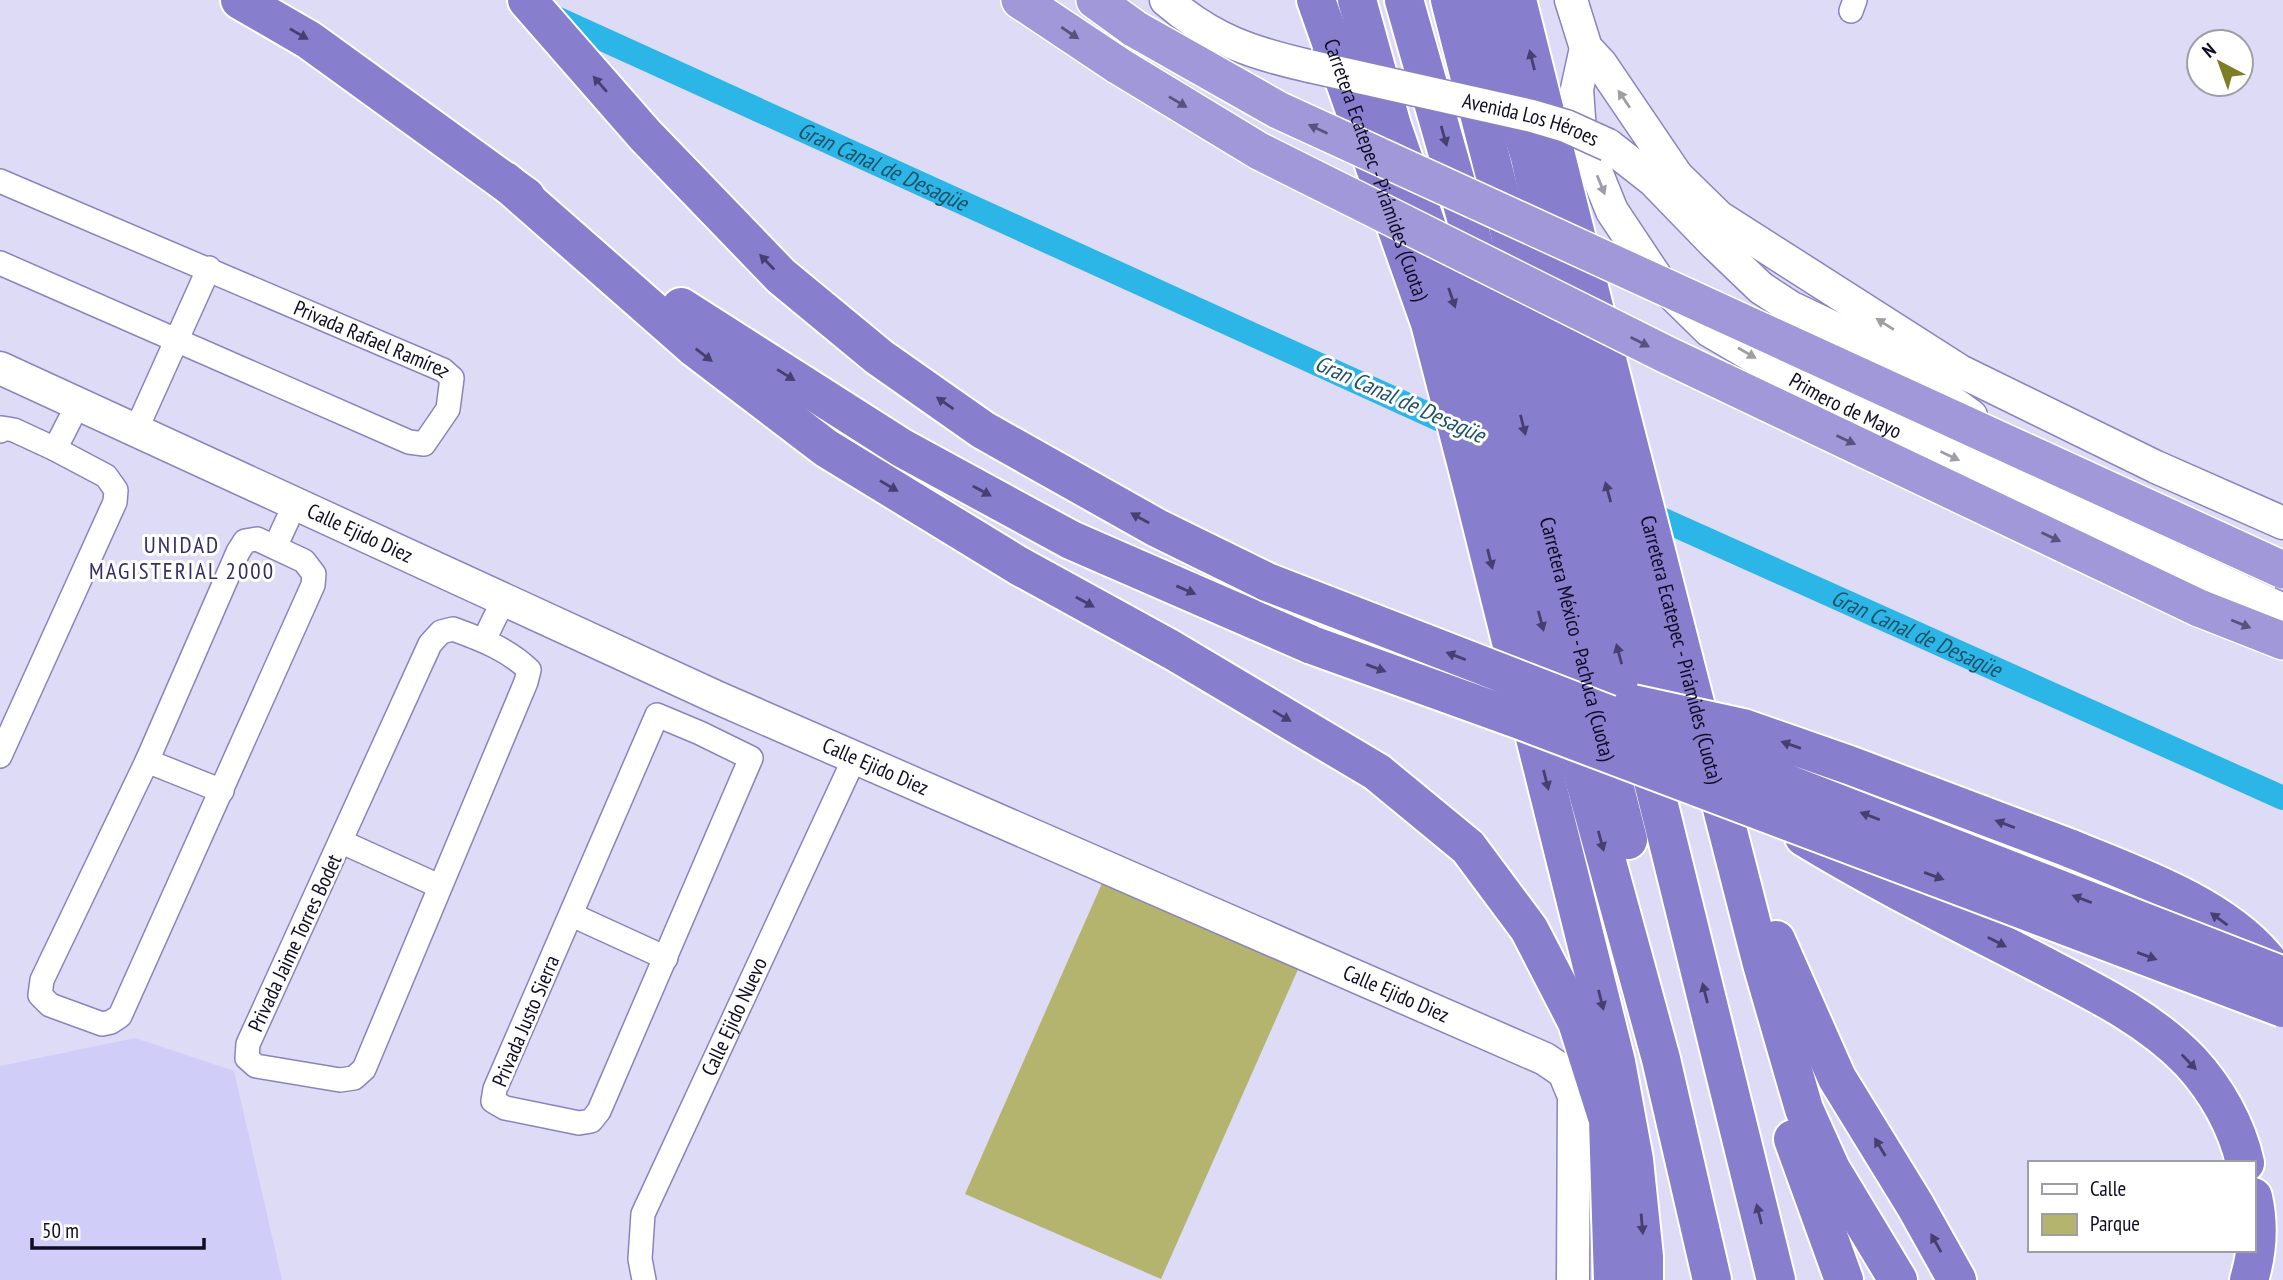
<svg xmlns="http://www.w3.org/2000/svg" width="2283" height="1280" font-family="'PT Sans Narrow',sans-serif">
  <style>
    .built { fill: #d0cdf8 }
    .green { fill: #b4b46f }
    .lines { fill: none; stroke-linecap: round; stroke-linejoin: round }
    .canal { stroke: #2cb5e7; stroke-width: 24 }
    .minor-casing { stroke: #8a83c0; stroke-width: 26 }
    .secondary-casing { stroke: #8a83c0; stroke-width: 35 }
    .trunk-casing { stroke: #fff; stroke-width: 40 }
    .motorway-casing { stroke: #fff; stroke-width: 42 }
    .minor { stroke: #fff; stroke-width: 23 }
    .secondary { stroke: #fff; stroke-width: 32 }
    .trunk { stroke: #a098d8; stroke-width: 37 }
    .motorway { stroke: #887ece; stroke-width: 38 }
    .secondary-bridge-casing { stroke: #8a83c0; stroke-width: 35; stroke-linecap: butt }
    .trunk-bridge-casing { stroke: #fff; stroke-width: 40; stroke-linecap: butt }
    .motorway-bridge-casing { stroke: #fff; stroke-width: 42; stroke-linecap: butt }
    .secondary-bridge { stroke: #fff; stroke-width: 32 }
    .trunk-bridge { stroke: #a098d8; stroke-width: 37 }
    .motorway-bridge { stroke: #887ece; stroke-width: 38 }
    .oneway { fill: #58527e }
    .oneway2 { fill: #463f70 }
    .oneway3 { fill: #9f9ea7 }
    .labels { text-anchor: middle; stroke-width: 6; stroke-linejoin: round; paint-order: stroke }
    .street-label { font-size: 21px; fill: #100c23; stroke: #fff }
    .water-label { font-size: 23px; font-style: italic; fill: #1e5267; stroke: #fff }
    .neighbourhood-label { font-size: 23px; letter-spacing: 2px; fill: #362d62; stroke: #fff }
  </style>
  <rect width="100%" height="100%" fill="#dddbf6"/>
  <path class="built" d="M135,1038L234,1071L282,1280H0V1066Z"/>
  <path class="green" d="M1107,872L1303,958L1161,1279L965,1194Z"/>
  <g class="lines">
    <g class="canal">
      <path id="s1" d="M545,13L1465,431"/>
      <path id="s2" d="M1639,509L2283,798"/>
    </g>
    <defs>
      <g id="minor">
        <path d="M1851,11L1855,0"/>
        <path id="s3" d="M0,181L443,370L452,378L448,409L424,444L409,442L0,263"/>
        <path d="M136,430L209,268"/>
        <path d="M0,431L2,428L14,430L55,449L106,476L116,490L115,502L0,756"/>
        <path d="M55,449L78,404"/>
        <path d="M257,539L304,561L314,574L313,585L120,1016L111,1022L102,1024L50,1005L40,995L42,980L147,761L238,552L245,541Z"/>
        <path d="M275,547L295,504"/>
        <path d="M453,629C480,639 508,649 529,670L526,682L364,1069L354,1078L340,1080L256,1066L247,1058L248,1044L430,644L441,632Z"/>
        <path d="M484,640L503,601"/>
        <path d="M657,715L700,733L751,758L599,1111L591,1121L579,1123L505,1108L493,1101L495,1089Z"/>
        <path d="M147,761L222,791"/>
        <path d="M342,842L439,886"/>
        <path d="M572,915L666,958"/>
        <path id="s4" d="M644,1280L640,1259L643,1214L854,759"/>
      </g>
      <g id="secondary">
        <path d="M1166,0C1212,40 1252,53 1309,66"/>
        <path d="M1571,0L1586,48L1601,64L1677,176L1719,217L1960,371L2156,467L2283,523"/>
        <path id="s5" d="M1586,48L1577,89L1580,132L1612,211L1658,280L1710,331L1823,397L2283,610"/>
        <path d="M1608,145L1654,181L1715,244L1761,288L1790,307L1882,351L1971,416"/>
        <path id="s6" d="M0,368L716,697L1545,1059L1564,1072L1574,1096L1573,1280"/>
      </g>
      <path id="trunk" d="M1020,0L1119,66
        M1095,0L1135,29
        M2199,608L2283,641"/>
      <g id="motorway">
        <path d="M240,0L309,40L526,197"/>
        <path d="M527,0L645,135L781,276L879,357L983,430L1157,528L1267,582"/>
        <path id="s7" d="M1316,0L1430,323L1474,493L1616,1062L1634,1160L1644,1257V1280"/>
        <path d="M1357,0L1392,126L1466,340L1510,508L1661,1059L1712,1280"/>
        <path id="s8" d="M1404,0L1506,358L1628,840"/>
        <path d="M1450,0L1589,542L1655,789L1776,1280"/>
        <path d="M1482,0L1530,157L1583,394L1626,558L1678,742"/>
        <path id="s9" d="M1517,0L1620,411L1762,964L1804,1109L1831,1169L1898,1280"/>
        <path d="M505,181L695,348L826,448L1019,566L1172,650L1377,772L1468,847L1529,929L1577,1022L1608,1120L1613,1280"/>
        <path d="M681,307L902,448L1071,540L1312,645"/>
        <path d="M1804,837C1876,881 1953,919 2029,958C2084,987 2146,1015 2190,1061C2216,1089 2237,1126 2245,1163"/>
        <path d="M2069,848C2132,874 2220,904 2265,958C2271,964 2275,973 2280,980"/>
        <path d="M1776,940L1837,1078L1915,1205L1957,1280"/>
        <path d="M1793,1139L1844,1280"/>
        <path d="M2249,1280C2257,1254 2259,1224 2253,1197"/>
      </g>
    </defs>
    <use href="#minor" class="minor-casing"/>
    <use href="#secondary" class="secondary-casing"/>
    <use href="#trunk" class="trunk-casing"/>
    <use href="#motorway" class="motorway-casing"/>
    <use href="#minor" class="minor"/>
    <use href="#secondary" class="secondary"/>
    <use href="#trunk" class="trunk"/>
    <use href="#motorway" class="motorway"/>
    <defs>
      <g id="secondary-bridge">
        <path id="s10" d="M1309,66L1532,116L1566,126L1608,145"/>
      </g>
      <path id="trunk-bridge" d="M1135,29L1278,110L2283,570
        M1119,66L1259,151L1667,355L2199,608"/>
      <path id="motorway-bridge" d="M1267,582L2283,976
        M1312,645L1520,720L2283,1008
        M1633,704L1743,728L1849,765L2069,848"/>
    </defs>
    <use href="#secondary-bridge" class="secondary-bridge-casing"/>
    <use href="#trunk-bridge" class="trunk-bridge-casing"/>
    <use href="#motorway-bridge" class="motorway-bridge-casing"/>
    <use href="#secondary-bridge" class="secondary-bridge"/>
    <use href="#trunk-bridge" class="trunk-bridge"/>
    <use href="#motorway-bridge" class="motorway-bridge"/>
  </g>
  <defs><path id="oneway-solid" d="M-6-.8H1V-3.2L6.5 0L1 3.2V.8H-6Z" transform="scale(1.75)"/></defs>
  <g class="oneway">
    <use href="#oneway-solid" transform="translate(1070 33) rotate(34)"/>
    <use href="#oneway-solid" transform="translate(1178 102) rotate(31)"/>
    <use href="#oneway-solid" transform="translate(1318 129) rotate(-155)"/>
    <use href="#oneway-solid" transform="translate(1640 342) rotate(27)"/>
    <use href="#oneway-solid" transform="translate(1846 440) rotate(25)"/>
    <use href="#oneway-solid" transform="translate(2051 537) rotate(25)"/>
    <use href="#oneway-solid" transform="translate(2241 624) rotate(22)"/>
  </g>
  <g class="oneway2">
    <use href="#oneway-solid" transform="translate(299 34) rotate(30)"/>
    <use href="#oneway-solid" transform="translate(1532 60) rotate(-104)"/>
    <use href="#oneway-solid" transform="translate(600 84) rotate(-131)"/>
    <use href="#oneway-solid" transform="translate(1444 136) rotate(74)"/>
    <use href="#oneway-solid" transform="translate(767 262) rotate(-134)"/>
    <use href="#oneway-solid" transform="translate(1452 298) rotate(71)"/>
    <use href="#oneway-solid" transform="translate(704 355) rotate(38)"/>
    <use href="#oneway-solid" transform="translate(786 375) rotate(32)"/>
    <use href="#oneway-solid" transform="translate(945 403) rotate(-145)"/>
    <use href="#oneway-solid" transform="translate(1523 425) rotate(76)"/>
    <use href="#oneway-solid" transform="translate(889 486) rotate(31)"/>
    <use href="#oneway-solid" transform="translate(982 491) rotate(29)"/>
    <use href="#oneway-solid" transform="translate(1608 492) rotate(-105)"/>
    <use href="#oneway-solid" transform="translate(1140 518) rotate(-151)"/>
    <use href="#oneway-solid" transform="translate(1490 559) rotate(76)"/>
    <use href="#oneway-solid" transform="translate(1186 590) rotate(23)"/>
    <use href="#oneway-solid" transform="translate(1085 602) rotate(29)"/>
    <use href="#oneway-solid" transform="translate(1541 621) rotate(75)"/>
    <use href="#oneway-solid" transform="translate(1619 654) rotate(-105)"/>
    <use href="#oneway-solid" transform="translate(1456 656) rotate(-159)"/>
    <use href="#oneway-solid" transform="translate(1376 668) rotate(20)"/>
    <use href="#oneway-solid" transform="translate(1282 716) rotate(31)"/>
    <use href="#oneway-solid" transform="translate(1791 745) rotate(-161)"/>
    <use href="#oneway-solid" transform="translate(1546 780) rotate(76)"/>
    <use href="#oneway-solid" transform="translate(1870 816) rotate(-159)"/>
    <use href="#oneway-solid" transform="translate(2005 824) rotate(-159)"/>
    <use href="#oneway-solid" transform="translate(1601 841) rotate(75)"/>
    <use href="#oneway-solid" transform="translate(1934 876) rotate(20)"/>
    <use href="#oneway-solid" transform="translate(2082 899) rotate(-159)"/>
    <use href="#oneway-solid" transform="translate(2219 919) rotate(-144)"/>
    <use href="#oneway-solid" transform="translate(1997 942) rotate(27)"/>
    <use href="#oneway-solid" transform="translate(2147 956) rotate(20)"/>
    <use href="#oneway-solid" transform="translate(1705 993) rotate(-104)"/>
    <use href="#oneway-solid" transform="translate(1601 1000) rotate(76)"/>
    <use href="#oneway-solid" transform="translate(2189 1062) rotate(46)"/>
    <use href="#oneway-solid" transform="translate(1880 1147) rotate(-121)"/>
    <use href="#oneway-solid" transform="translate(1759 1214) rotate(-104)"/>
    <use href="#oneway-solid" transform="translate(1642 1224) rotate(85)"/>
    <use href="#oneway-solid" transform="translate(1936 1243) rotate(-119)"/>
  </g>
  <g class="oneway3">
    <use href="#oneway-solid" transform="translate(1624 99) rotate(-124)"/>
    <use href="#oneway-solid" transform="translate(1601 185) rotate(68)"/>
    <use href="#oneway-solid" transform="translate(1885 324) rotate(-148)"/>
    <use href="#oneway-solid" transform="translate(1747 353) rotate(30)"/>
    <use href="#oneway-solid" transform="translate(1950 456) rotate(25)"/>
  </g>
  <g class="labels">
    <g class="street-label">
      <text dy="7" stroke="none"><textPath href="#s10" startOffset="228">Avenida Los Héroes</textPath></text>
      <text dy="7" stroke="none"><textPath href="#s7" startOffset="180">Carretera Ecatepec - Pirámides (Cuota)</textPath></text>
      <text dy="7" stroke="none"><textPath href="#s3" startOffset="404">Privada Rafael Ramírez</textPath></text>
      <text dy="7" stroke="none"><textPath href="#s5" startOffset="481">Primero de Mayo</textPath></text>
      <text dy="7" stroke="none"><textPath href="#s6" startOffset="396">Calle Ejido Diez</textPath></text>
      <text dy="7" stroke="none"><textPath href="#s8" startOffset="662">Carretera México - Pachuca (Cuota)</textPath></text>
      <text dy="7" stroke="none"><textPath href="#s9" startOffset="670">Carretera Ecatepec - Pirámides (Cuota)</textPath></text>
      <text dy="7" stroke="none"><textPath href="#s6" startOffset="962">Calle Ejido Diez</textPath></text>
      <text transform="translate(295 943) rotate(-65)" y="7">Privada Jaime Torres Bodet</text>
      <text dy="7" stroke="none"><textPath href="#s6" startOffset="1530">Calle Ejido Diez</textPath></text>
      <text dy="7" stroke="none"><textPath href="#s4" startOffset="284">Calle Ejido Nuevo</textPath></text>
      <text transform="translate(526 1021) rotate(-67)" y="7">Privada Justo Sierra</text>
    </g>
    <g class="water-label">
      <text dy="8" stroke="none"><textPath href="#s1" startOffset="371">Gran Canal de Desagüe</textPath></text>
      <text transform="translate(1400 399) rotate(24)" y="8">Gran Canal de Desagüe</text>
      <text dy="8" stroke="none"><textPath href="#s2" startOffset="304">Gran Canal de Desagüe</textPath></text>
    </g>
    <g class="neighbourhood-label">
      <text x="182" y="553">UNIDAD<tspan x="182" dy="26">MAGISTERIAL 2000</tspan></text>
    </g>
  </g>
  <rect x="2028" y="1161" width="228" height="91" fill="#ffffff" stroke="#9f9ea7" stroke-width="2"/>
  <rect x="2042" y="1184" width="35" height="10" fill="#ffffff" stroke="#9f9ea7" stroke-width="2"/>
  <text x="2090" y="1196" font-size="21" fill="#100c23">Calle</text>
  <rect x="2042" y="1214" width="35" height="21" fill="#b4b46f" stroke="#9f9ea7" stroke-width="2"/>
  <text x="2090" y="1231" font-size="21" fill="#100c23">Parque</text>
  <g transform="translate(2220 63) rotate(319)"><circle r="33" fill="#ffffff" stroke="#9f9ea7" stroke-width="2"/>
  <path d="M0-5L12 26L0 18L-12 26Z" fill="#7f7e26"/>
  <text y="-10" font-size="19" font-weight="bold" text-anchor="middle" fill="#100c23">N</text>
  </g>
  <path d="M32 1238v10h172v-10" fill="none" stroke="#100c23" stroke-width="3.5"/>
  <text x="42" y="1238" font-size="21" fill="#100c23" stroke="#ffffff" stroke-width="5" paint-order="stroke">50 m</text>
</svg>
